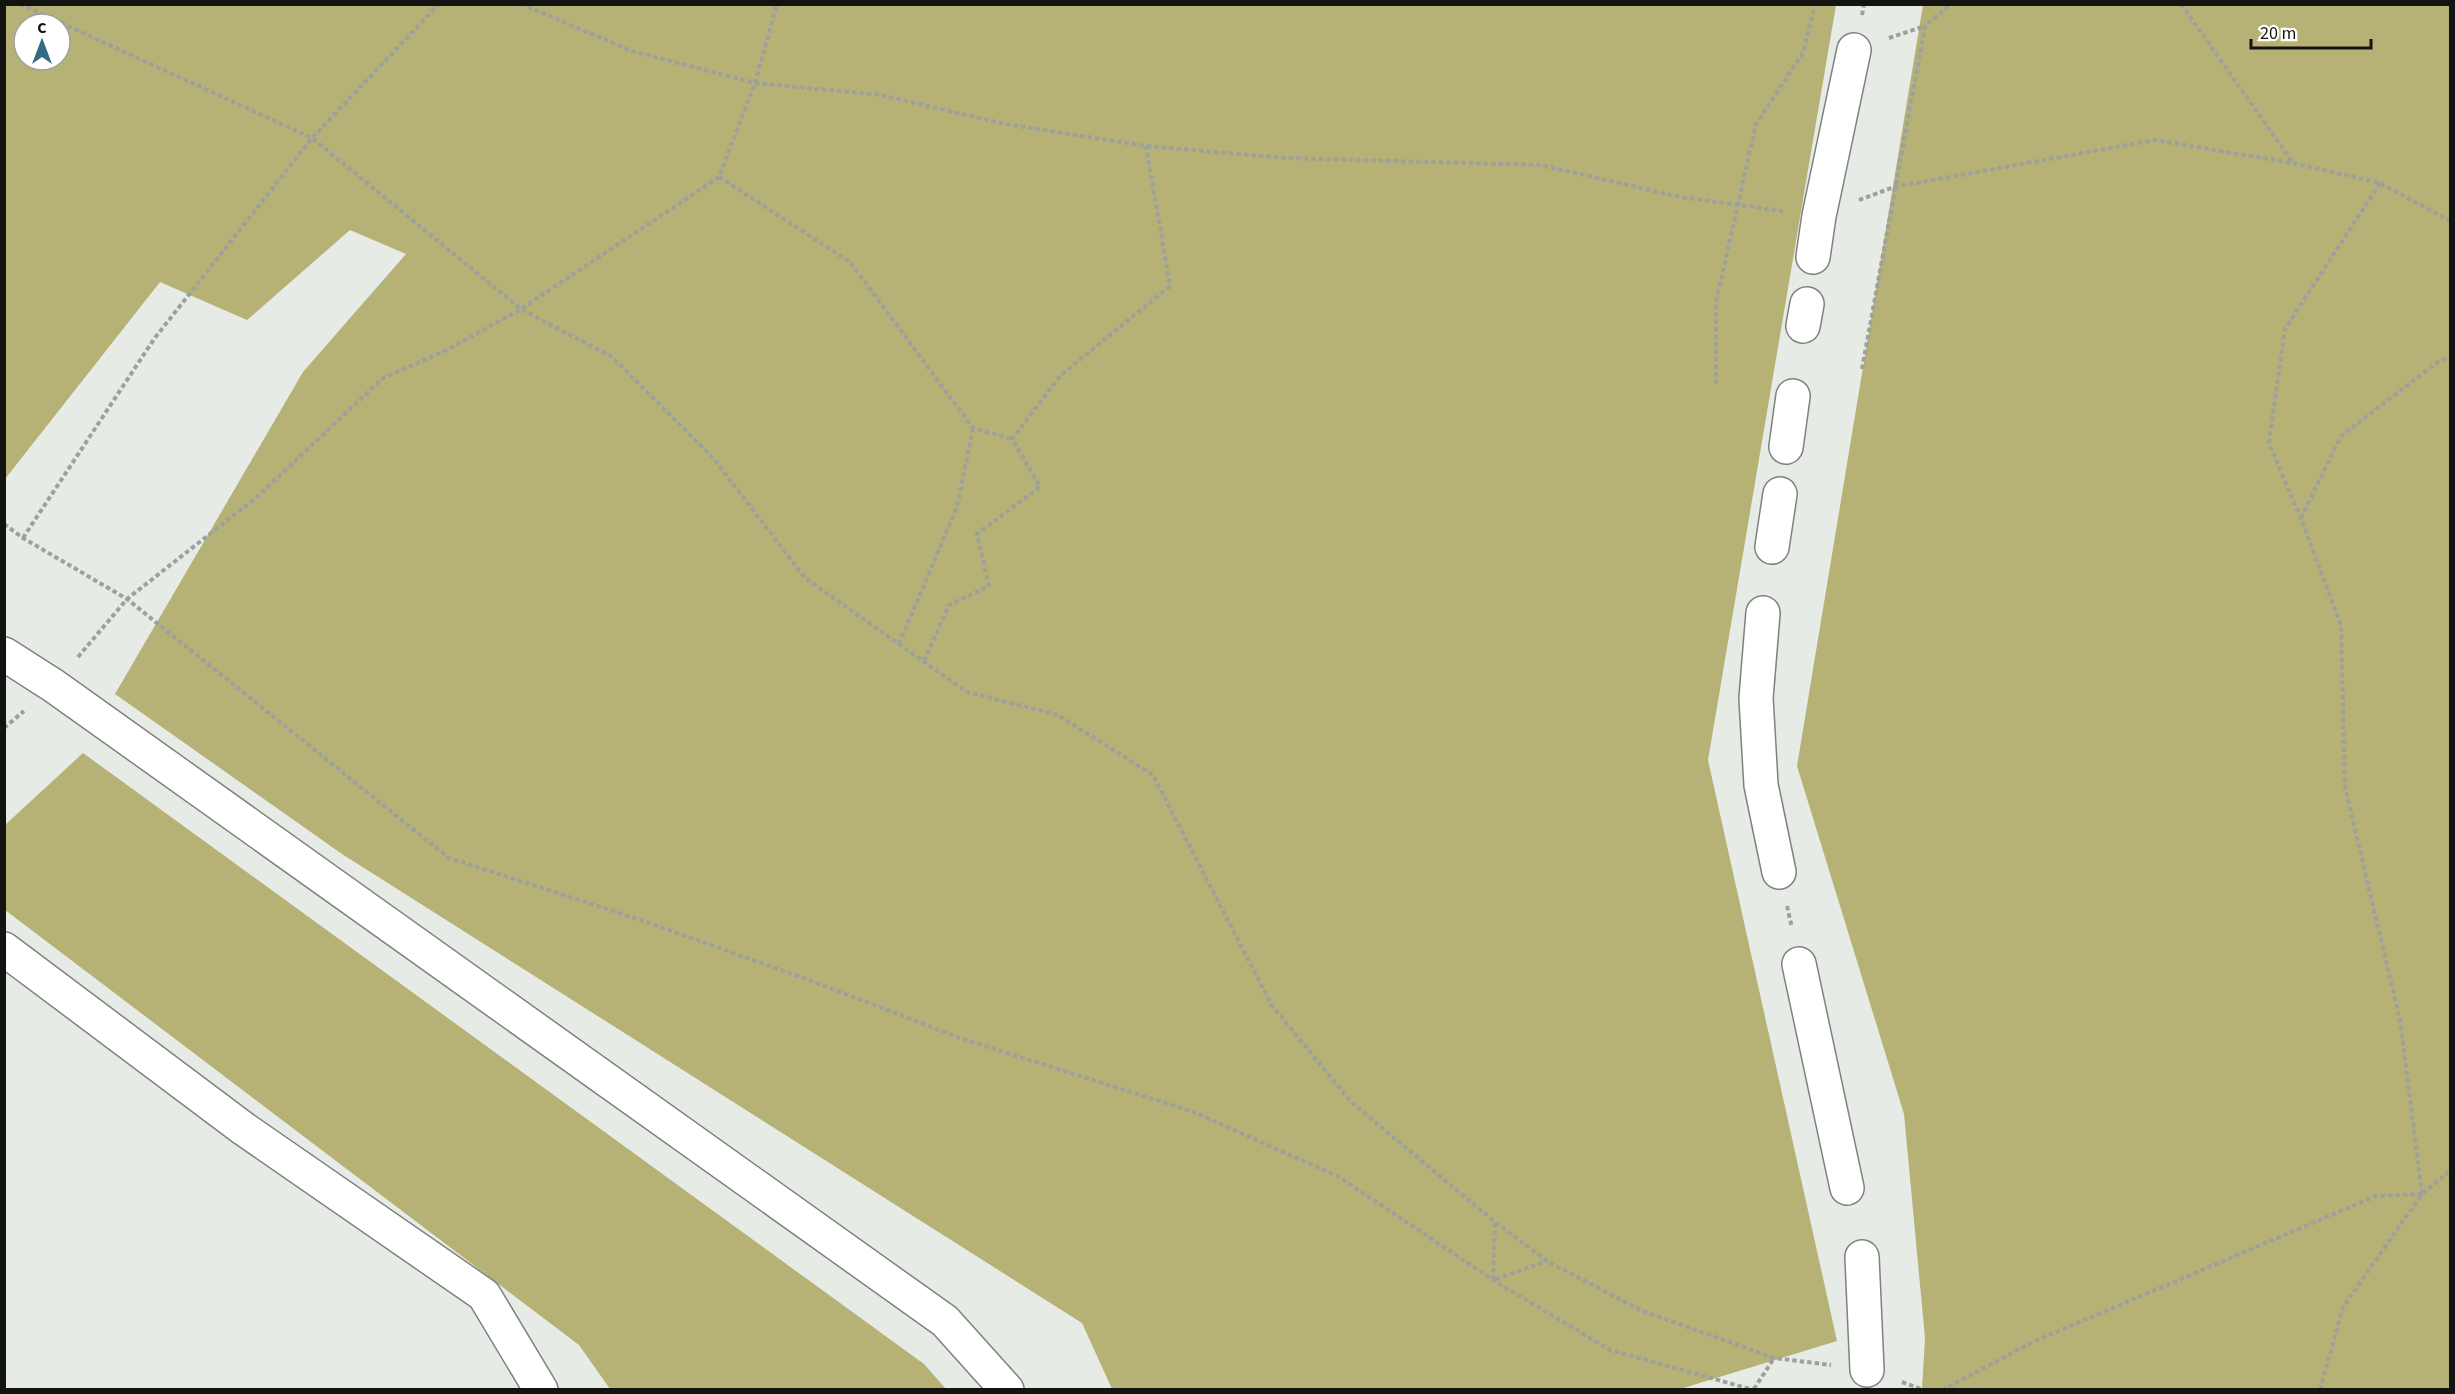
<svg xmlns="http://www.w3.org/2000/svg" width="2455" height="1394" font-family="'Source Sans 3',sans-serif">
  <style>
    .forest { fill: #b6b175; fill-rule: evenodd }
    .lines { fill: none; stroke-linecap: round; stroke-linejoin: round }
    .street-casing { stroke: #7e827e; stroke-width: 36 }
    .path { stroke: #9da09c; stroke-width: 4; stroke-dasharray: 4.5 3; stroke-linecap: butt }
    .street { stroke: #fff; stroke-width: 33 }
  </style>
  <rect width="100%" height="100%" fill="#e6ebe5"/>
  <path class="forest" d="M5,4L1836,5L1708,760L1837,1341L1680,1389H1112L1082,1323L342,854L115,694L303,372L406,254L350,230L247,320L160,282L5,479ZM24,24H60V60H24Z
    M1923,5H2450V1389H1922L1925,1338L1904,1114L1797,766Z
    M83,753L924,1364L946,1389H610L579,1345L5,910V825Z"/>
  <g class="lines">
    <defs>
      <path id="street" d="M1813,257L1819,216L1854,50
        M1803,326L1807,304
        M1786,447L1793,396
        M1772,547L1780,494
        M1763,613L1756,698L1761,785L1779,872
        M4,654L54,686L945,1321L1007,1390
        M4,949L244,1129L484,1295L541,1390
        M1799,964L1847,1188
        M1862,1257L1867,1370"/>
    </defs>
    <use href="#street" class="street-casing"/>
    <path class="path" d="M20,4L312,138L521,309L612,357L714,459L805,578L967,692L1058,715L1153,775L1271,1004L1351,1102L1495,1222L1547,1261L1640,1310L1774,1358L1831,1365
      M521,4L632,51L755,83L881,95L1005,124L1146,146L1284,158L1541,165L1680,197L1783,211
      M2181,4L2293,163
      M1862,15L1864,4
      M1889,38L1925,26
      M719,177L850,262L973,428L1012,439
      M2380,183L2285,329L2269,443L2301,519L2341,625L2345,787L2400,1020L2422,1194
      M1859,200L1894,187L2155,140L2293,163L2380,183L2450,221
      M1862,369L1925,26L1951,4
      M1716,384V302L1756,124L1803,53L1815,4
      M2301,518L2341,436L2439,361L2450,356
      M4,524L23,538L127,599L449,858L638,919L809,980L963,1039L1194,1112L1339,1177L1493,1280L1610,1350L1754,1390
      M23,538L154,339L312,138L439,4
      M899,644L957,507L973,428
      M78,657L127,599L257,497L383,378L449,349L521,309L719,177L755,83L777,4
      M924,661L949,605L989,586L977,534L1040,487L1012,439L1060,376L1170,286L1146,146
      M4,728L24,711
      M1787,906L1792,928
      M1495,1223L1493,1280L1547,1261
      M1902,1382L1924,1390
      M1754,1389L1774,1358
      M1942,1390L2035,1341L2376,1196L2422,1194
      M2320,1390L2343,1307L2422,1194L2450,1171"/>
    <use href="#street" class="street"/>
  </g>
  <rect width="2455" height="1394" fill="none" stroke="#131412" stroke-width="12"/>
  <g transform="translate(42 42)"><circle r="28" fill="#ffffff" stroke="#a1a1a0" stroke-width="1.5"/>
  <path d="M0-4.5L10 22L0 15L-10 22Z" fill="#336b86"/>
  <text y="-9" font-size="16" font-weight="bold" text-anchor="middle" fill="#131412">С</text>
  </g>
  <path d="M2251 39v9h120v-9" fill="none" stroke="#131412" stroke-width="3"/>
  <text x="2260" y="39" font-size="18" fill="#131412" stroke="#ffffff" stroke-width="4.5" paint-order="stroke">20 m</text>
</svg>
